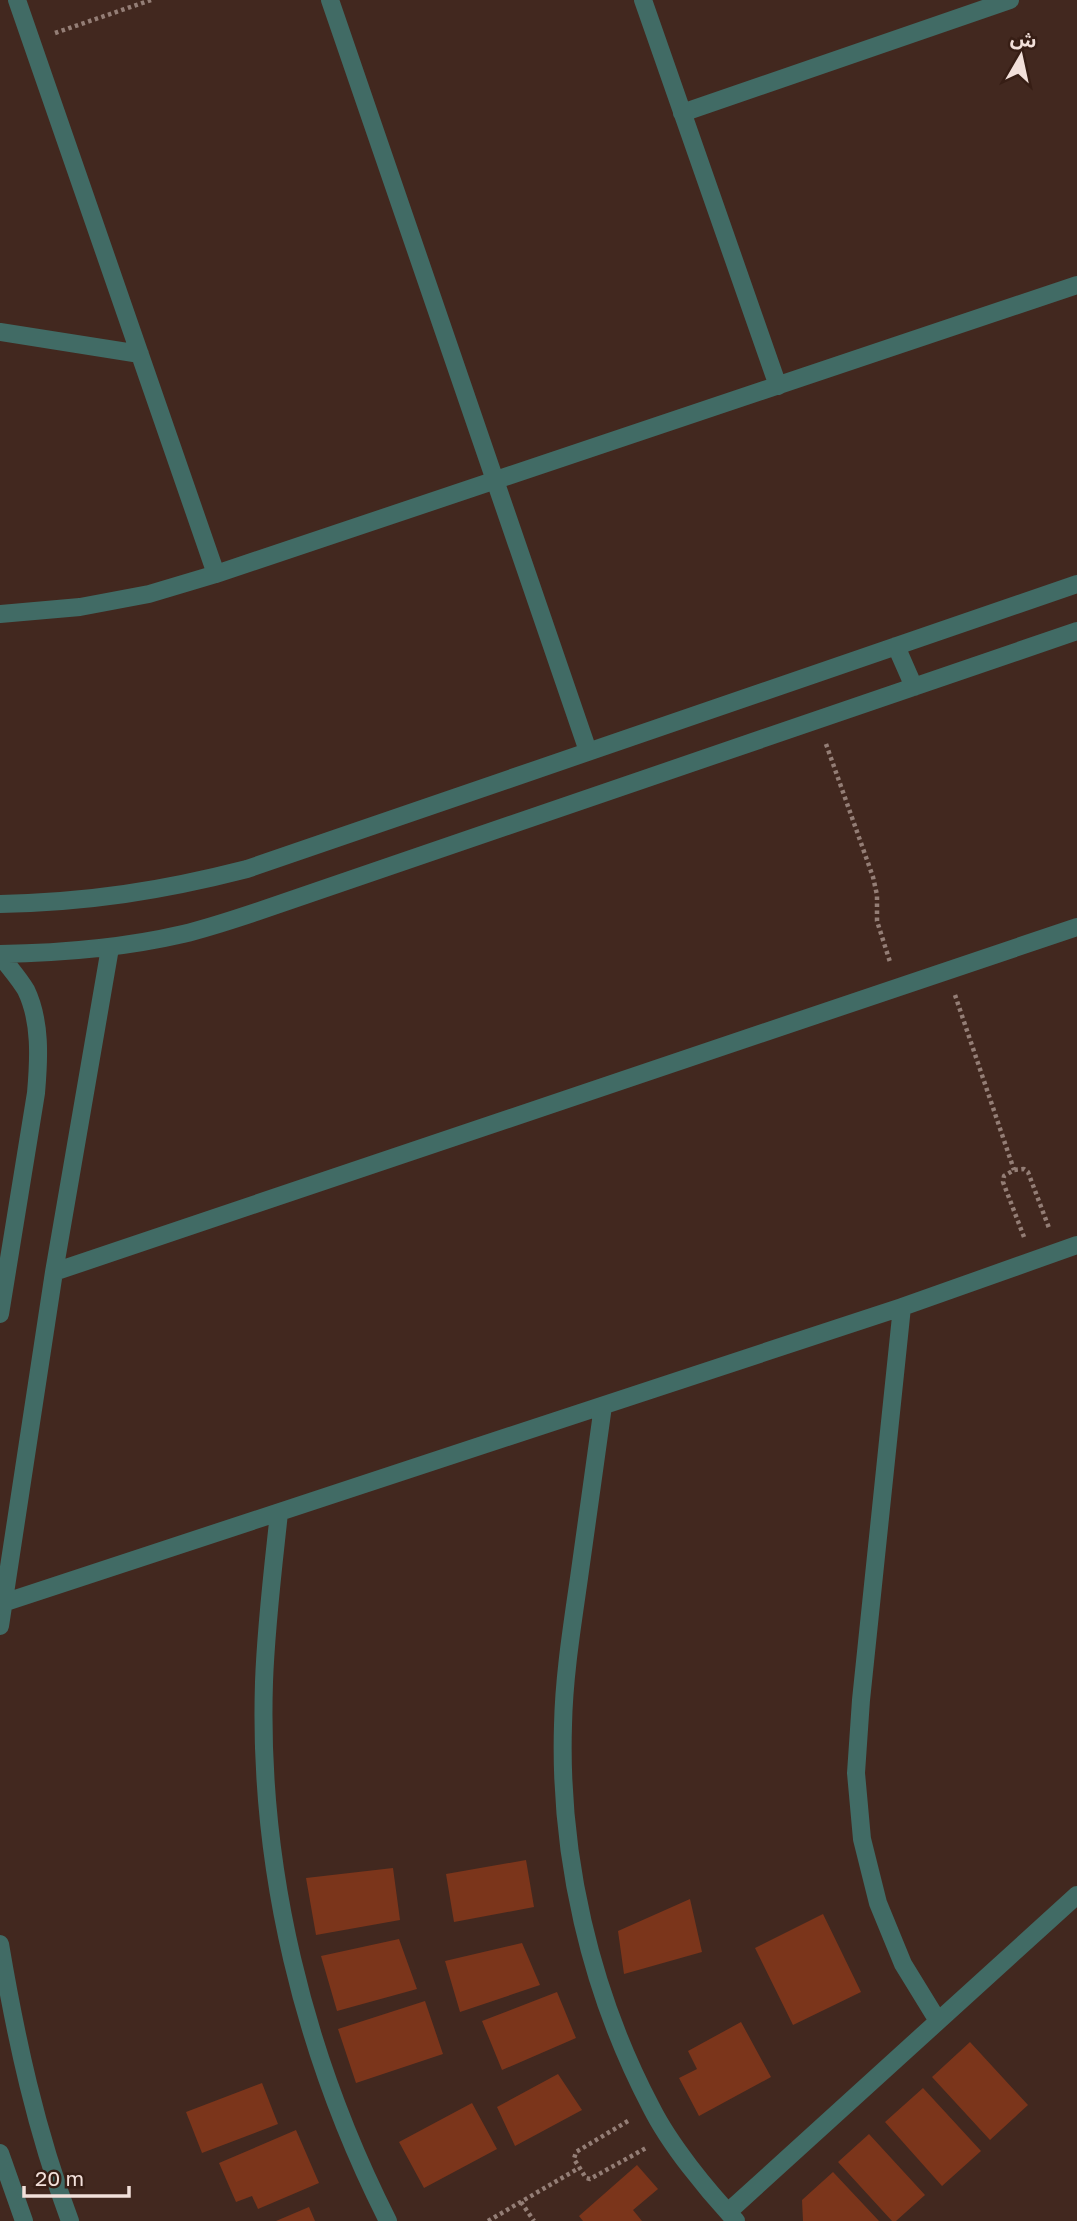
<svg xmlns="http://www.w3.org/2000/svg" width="1077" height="2221" font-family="'Golos Text','Noto Sans Arabic',sans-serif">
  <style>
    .building { fill: #7b351b }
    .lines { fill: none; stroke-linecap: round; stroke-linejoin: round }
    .path { stroke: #947e76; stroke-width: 4.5; stroke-dasharray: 3.5 3.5; stroke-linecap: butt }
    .street { stroke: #416b65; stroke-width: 18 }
  </style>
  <rect width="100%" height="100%" fill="#42281f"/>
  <path class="building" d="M526,1860L534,1907L454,1922L446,1874Z
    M393,1868L400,1920L316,1935L306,1878Z
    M690,1899L702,1952L624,1974L618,1931Z
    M823,1914L861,1992L793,2025L755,1948Z
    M399,1939L417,1989L337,2011L321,1956Z
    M522,1943L540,1985L460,2012L445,1961Z
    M557,1992L576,2038L502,2070L482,2021Z
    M425,2001L443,2054L356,2083L338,2029Z
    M741,2022L771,2077L699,2116L679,2078L697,2069L688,2051Z
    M970,2042L1028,2105L990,2140L932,2077Z
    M558,2074L582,2110L515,2146L497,2107Z
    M262,2083L278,2124L202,2153L186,2112Z
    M923,2088L981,2151L942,2186L885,2122Z
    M472,2103L497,2149L424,2188L399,2142Z
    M296,2130L319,2183L258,2209L252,2196L236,2202L219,2163Z
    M869,2134L925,2195L896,2221H892L838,2162Z
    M637,2165L658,2189L633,2210L642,2221H583L579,2216Z
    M833,2172L879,2221H803L802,2200Z
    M309,2207L315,2221H276Z"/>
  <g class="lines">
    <path class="path" d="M55,33L151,0
      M826,744L873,877L877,895V921L890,962
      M955,995L1014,1170
      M1024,1237L1003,1182L1004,1176L1014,1170L1024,1169L1028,1172L1049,1228
      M628,2121L576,2152L574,2159L586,2178L590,2179L646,2148
      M521,2202L534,2221
      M488,2221L579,2168"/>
    <path class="street" d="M17,0L216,574
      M330,0L588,751
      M643,0L778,386
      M682,113L1010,0
      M0,332L140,354
      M0,614L80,607L149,594L216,574L1077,285
      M896,646L914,687
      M0,904C89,902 161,891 247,869L1077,584
      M0,954C62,953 123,948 183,934C208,928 232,920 256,912L1077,631
      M0,955C8,966 19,978 26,990C41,1021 39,1059 36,1093L0,1314
      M54,1272L1077,927
      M902,1307L861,1700L856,1773L862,1839L878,1903L903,1964L938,2021
      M603,1406C595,1463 587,1521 579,1578C572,1627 564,1676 563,1725C559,1856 590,1991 651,2107C670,2145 707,2190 736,2221
      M279,1513C273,1569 266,1625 264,1682C258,1869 304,2055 388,2221
      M3,1603L902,1307L1077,1245
      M0,1626L54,1272L110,948
      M0,1944C16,2039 36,2131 70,2221
      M0,2153L24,2221
      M728,2212L1077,1895"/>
  </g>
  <g transform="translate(1021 56) rotate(9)" stroke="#371e15" stroke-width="5" paint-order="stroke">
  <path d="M0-5L12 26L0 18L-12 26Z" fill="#f2e0da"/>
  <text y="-10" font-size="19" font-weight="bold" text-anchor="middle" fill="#f2e0da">ش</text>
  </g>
  <path d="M24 2186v10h105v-10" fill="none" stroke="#f2e0da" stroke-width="3.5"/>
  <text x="35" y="2186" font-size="21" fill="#f2e0da" stroke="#371e15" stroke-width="5" paint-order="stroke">20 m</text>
</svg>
